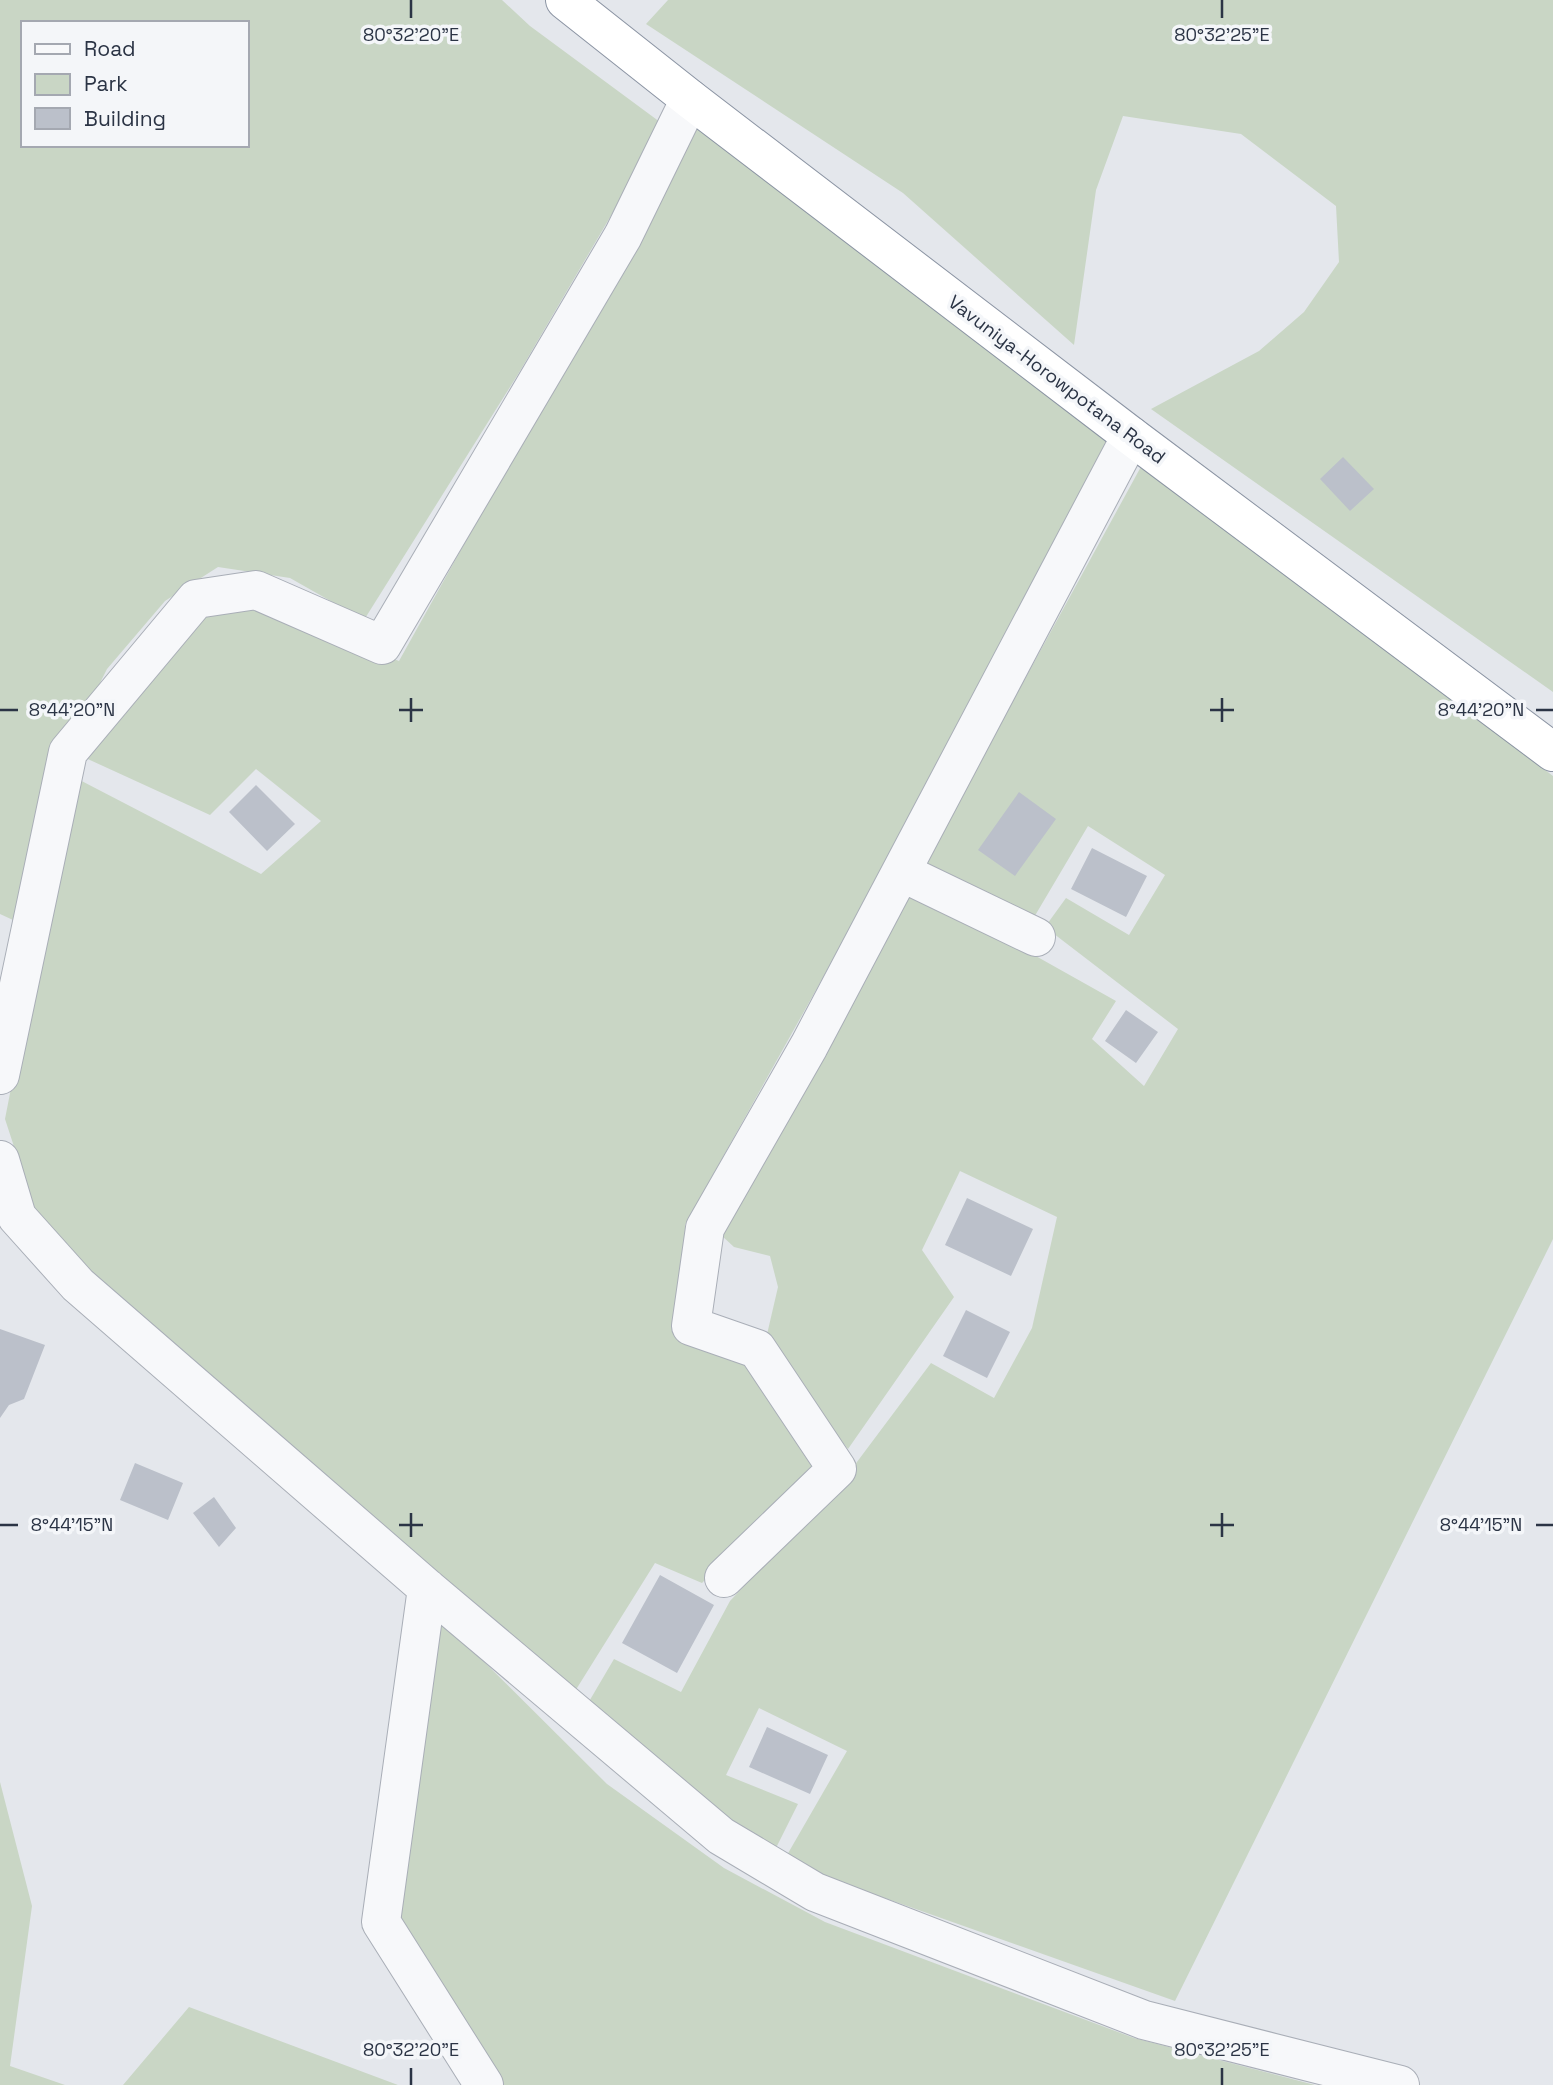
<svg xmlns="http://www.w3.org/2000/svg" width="1553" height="2085" font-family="'Space Grotesk',sans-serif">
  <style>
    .green { fill: #c9d6c5; fill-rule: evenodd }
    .building { fill: #bbc0ca }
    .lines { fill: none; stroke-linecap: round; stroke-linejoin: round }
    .minor-casing { stroke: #a9aeb7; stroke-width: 40 }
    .highway-casing { stroke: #8b94a3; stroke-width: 40 }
    .minor { stroke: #f7f8fa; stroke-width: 38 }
    .highway { stroke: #fff; stroke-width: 38 }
    .ticks { fill: none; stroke: #2b3445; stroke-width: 2.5 }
    .labels { text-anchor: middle; stroke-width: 7; stroke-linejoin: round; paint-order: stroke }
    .street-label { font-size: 19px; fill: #2b3445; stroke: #f4f6f9 }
    .ticks-label { font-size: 18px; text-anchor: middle; fill: #2b3445; stroke: #f4f6f9; stroke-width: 7; stroke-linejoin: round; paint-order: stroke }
  </style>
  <rect width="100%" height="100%" fill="#e4e7ec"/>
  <path class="green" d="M0,0H502L530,26L664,125L520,371L364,620L290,578L218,567L165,601L107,669L46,791L13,920L0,914ZM23,23H247V145H23Z
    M668,0H1553V692L1151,409L1259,351L1304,312L1339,262L1336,206L1241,134L1123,116L1096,190L1074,345L903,193L646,24Z
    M697,126L1111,442L889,859L685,1225V1339L747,1361L818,1465L702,1583L655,1563L572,1696L93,1275L37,1217L5,1119L72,776L261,874L321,821L256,769L210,815L79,755L204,612L257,605L399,661Z
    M1143,463L1553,776V1239L1175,2001L783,1862L847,1751L759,1708L726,1775L798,1804L774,1852L584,1710L614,1659L681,1692L730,1601L845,1478L931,1363L994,1398L1032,1328L1057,1217L960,1171L922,1250L954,1297L848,1449L765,1343L778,1287L770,1256L734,1247L721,1235L908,893L1034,955L1116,1001L1092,1039L1144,1086L1178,1029L1045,927L1066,898L1129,935L1165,875L1088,826L1033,919L921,869Z
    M441,1619L607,1784L724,1868L825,1922L1134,2038L1315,2085H504L400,1917Z
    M0,1782L32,1906L10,2066L65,2085H0Z
    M189,2007L398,2085H123Z"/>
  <path class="building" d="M1343,457L1374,489L1350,511L1320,479Z
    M256,785L295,824L267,851L229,812Z
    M1019,792L1056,819L1015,876L978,850Z
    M1092,848L1147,876L1126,917L1071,889Z
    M1126,1010L1158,1032L1136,1063L1105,1041Z
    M967,1198L1033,1229L1011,1276L945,1245Z
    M966,1310L1010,1332L987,1378L943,1356Z
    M0,1329L45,1345L24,1399L9,1405L0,1418Z
    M135,1463L183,1483L168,1520L120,1500Z
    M214,1497L236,1528L219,1547L193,1513Z
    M660,1575L714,1605L677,1673L622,1643Z
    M767,1727L828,1755L810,1794L749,1767Z"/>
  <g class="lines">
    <defs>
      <path id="minor" d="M901,872L1036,937
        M0,1075L68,752L196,599L256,590L382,645L623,236L690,99
        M0,1160L17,1217L78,1285L427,1588L721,1836L815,1892L1144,2020L1400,2085
        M724,1578L837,1469L757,1349L691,1326L705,1228L809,1046L1131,436
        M427,1588L381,1922L484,2085"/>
      <path id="highway" d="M565,0L690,99L1131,436L1553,752"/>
    </defs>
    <use href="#minor" class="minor-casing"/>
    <use href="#highway" class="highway-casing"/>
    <use href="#minor" class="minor"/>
    <use href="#highway" class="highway"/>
  </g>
  <path class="ticks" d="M411,0V18M1222,0V18M411,698V722M1222,698V722M0,710H18M399,710H423M1210,710H1234M1536,710H1553M411,1513V1537M1222,1513V1537M0,1525H18M399,1525H423M1210,1525H1234M1536,1525H1553M411,2068V2085M1222,2068V2085"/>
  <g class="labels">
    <g class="street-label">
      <text transform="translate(1057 379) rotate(37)" y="7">Vavuniya-Horowpotana Road</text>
    </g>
  </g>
  <g class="ticks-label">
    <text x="411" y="41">80°32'20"E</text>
    <text x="1222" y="41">80°32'25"E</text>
    <text x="72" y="716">8°44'20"N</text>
    <text x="1481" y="716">8°44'20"N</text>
    <text x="72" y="1531">8°44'15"N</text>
    <text x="1481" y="1531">8°44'15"N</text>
    <text x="411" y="2056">80°32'20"E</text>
    <text x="1222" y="2056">80°32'25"E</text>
  </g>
  <rect x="21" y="21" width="228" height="126" fill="#f4f6f9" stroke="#a4a8b1" stroke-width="2"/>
  <rect x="35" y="44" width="35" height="10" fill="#f7f8fa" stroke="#a4a8b1" stroke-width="2"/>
  <text x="84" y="56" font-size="21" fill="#2b3445">Road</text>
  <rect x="35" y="74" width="35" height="21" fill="#c9d6c5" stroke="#a4a8b1" stroke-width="2"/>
  <text x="84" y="91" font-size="21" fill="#2b3445">Park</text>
  <rect x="35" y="108" width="35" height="21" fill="#bbc0ca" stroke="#a4a8b1" stroke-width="2"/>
  <text x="84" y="126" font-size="21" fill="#2b3445">Building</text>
</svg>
